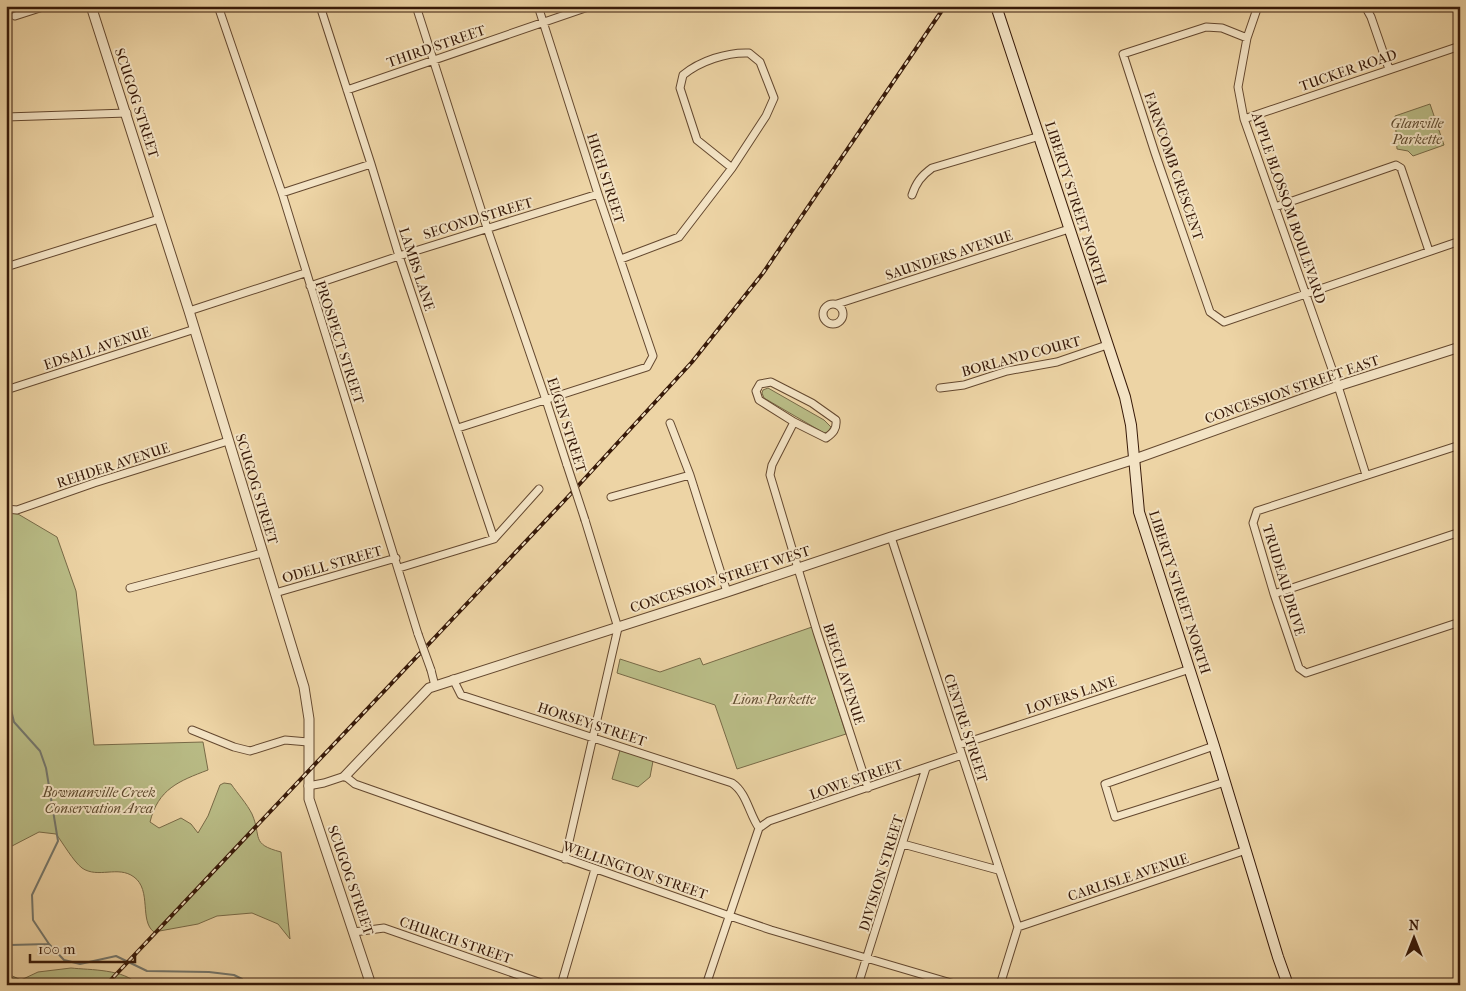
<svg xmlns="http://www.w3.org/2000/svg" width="1466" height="991" font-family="'IM FELL French Canon',serif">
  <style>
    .green { fill: #b9bc86; stroke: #786a47 }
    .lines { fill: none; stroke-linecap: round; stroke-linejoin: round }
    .stream { stroke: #74776d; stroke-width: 2 }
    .minor-casing { stroke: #64482f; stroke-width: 9 }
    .tertiary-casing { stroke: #64482f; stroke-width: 11 }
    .secondary-casing { stroke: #371908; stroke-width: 12 }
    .minor { stroke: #f3e3c4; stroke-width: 7 }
    .tertiary { stroke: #f3e3c4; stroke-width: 9 }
    .secondary { stroke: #f3e3c4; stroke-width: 10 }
    .rail-casing { stroke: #371908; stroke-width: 4 }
    .rail { stroke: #f3e3c4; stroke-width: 2; stroke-dasharray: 5.5; stroke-linecap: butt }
    .minor-bridge-casing { stroke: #64482f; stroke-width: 9; stroke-linecap: butt }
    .minor-bridge { stroke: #f3e3c4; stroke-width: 7 }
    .labels { text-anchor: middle; stroke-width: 4; stroke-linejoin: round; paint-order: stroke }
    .street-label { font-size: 14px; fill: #371908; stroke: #f3e3c4 }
    .park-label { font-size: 14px; font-style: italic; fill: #5e4a2e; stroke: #f3e3c4 }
  </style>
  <rect width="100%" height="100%" fill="#edd4a5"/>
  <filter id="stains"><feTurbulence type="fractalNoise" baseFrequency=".004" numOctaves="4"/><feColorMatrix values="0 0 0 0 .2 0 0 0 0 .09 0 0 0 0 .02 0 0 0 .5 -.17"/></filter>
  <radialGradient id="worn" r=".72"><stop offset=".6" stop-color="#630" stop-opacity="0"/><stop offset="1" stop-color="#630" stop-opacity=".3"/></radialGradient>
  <path class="green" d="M1430,104L1444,145L1413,156L1408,151L1397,149L1395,116Z
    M768,388L824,420L831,427L828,432L824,433L764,398L762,393L763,390Z
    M6,512L18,514L57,537L76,591L94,745L203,742L208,770C179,781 158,789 150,822L159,828L181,818L191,824L198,833L208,816L220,785L224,783L231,784C238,794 247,804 252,814C262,837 250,844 281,852L290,939L278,924L252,913L217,916L198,924L154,932C139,921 152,890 134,877C118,865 98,879 82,868C73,861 63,843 56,834L39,832L12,846L6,847Z
    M812,627L846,734L737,769L715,705L617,673L620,659L660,672L700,658L703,665Z
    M620,750L653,761L650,777L638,787L612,779Z
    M71,968C90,970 125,969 138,985H6V973L21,980L38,972Z"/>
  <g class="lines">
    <path class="stream" d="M6,689L14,722L40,751L46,768L58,841L32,895L33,920L49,944L64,960L80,964L116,956L147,971L209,972L234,975L242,979L245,985
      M6,947L10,945L49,944"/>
    <defs>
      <path id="minor" d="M218,6L282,193L418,634
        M320,6L371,164L399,256L494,539
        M416,6L487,228L546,400L567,465
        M1258,6L1247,38L1238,87L1244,119L1338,386L1366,475
        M1365,6L1371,17L1389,69
        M15,16L46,6
        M1247,38L1222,28L1206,27L1123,54L1155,153L1210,312L1224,322L1460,241
        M347,90L591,6
        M6,117L127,113
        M1244,119L1460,46
        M282,193L371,164
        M912,195C916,183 921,176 932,168L1040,136
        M1275,207L1396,165L1401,168L1429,251
        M621,259L679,237L732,168L766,116L774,98L760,62L749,53C727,52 700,61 683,75L680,88L697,140L732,168
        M6,267L159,219
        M310,286L399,256L598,194
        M837,304L1069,229
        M823 314a10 10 0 1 1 20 0a10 10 0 1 1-20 0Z
        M189,311L305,273
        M771,382L812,403L836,420C837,429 833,433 826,438L794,422L759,400L756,391L760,384Z
        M940,388L964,385L1007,371L1057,362L1107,345
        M6,390L195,329
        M794,422L772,465L770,475L817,632L868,788
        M670,423L690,475L727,592
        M458,428L647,367L653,356L598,194L538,6
        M1460,445L1257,511L1253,523L1274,594L1299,668L1306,673L1460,622
        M611,497L690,475
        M6,509L17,510L94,483L228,441
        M891,537L1018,927
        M399,568L494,539L539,489
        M130,588L262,553
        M275,593L396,558
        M1274,594L1460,532
        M431,670L435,686
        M453,679L461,695L732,783C747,793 749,814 759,828
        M192,730L234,747L250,751L285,740L308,742
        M959,745L1190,669
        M1214,746L1105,784L1115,817L1225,782
        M308,786L324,783L345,776L355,784L724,914L771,930L958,985
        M759,828L769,821L962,755
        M903,844L998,870
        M565,859L618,628L585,520
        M1018,927L1246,850
        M354,932L384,928L547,985
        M561,985L595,869
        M706,985L759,828
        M858,985L926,768
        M1000,985L1018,927"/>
      <path id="tertiary" d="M91,6L189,311L304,687L309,719V799L371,985
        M345,776L429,688L727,592L891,537L1135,459L1338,386L1460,347"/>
      <path id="secondary" d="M996,6L1125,397L1131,425L1139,512L1214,746L1278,957L1288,985"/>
    </defs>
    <use href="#minor" class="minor-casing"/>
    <use href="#tertiary" class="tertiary-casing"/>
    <use href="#secondary" class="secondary-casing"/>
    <use href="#minor" class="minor"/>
    <use href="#tertiary" class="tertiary"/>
    <use href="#secondary" class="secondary"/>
    <defs>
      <path id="rail" d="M106,985L565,500L692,362L763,273L945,6"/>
    </defs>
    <use href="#rail" class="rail-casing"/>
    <use href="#rail" class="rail"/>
    <defs>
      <path id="minor-bridge" d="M567,465L585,520
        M418,634L431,670"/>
    </defs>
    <use href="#minor-bridge" class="minor-bridge-casing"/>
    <use href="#minor-bridge" class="minor-bridge"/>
  </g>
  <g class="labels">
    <g class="street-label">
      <text transform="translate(436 46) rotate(-19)" y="5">THIRD STREET</text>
      <text transform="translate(1348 70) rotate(-19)" y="5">TUCKER ROAD</text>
      <text transform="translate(137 103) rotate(72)" y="5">SCUGOG STREET</text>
      <text transform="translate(1174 166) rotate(71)" y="5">FARNCOMB CRESCENT</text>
      <text transform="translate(606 178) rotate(72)" y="5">HIGH STREET</text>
      <text transform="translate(1076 203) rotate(72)" y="5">LIBERTY STREET NORTH</text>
      <text transform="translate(1289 208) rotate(71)" y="5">APPLE BLOSSOM BOULEVARD</text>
      <text transform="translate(478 218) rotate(-17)" y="5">SECOND STREET</text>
      <text transform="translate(949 255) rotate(-18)" y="5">SAUNDERS AVENUE</text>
      <text transform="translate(417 269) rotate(72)" y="5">LAMBS LANE</text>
      <text transform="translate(340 342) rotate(72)" y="5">PROSPECT STREET</text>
      <text transform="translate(97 348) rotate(-18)" y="5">EDSALL AVENUE</text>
      <text transform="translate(1021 356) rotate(-15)" y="5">BORLAND COURT</text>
      <text transform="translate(1292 389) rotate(-19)" y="5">CONCESSION STREET EAST</text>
      <text transform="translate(567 425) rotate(72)" y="5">ELGIN STREET</text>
      <text transform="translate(113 465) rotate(-18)" y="5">REHDER AVENUE</text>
      <text transform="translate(257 489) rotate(73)" y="5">SCUGOG STREET</text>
      <text transform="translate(332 564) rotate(-16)" y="5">ODELL STREET</text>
      <text transform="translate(720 579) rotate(-18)" y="5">CONCESSION STREET WEST</text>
      <text transform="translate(1284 580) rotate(73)" y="5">TRUDEAU DRIVE</text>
      <text transform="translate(1180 592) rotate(72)" y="5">LIBERTY STREET NORTH</text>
      <text transform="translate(844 674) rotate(72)" y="5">BEECH AVENUE</text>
      <text transform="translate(1071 695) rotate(-18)" y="5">LOVERS LANE</text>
      <text transform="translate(592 724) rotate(18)" y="5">HORSEY STREET</text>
      <text transform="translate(966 728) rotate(72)" y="5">CENTRE STREET</text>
      <text transform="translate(856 779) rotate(-19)" y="5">LOWE STREET</text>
      <text transform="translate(635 870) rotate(19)" y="5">WELLINGTON STREET</text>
      <text transform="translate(881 873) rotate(-73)" y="5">DIVISION STREET</text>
      <text transform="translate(1128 877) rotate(-18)" y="5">CARLISLE AVENUE</text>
      <text transform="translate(351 880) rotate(71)" y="5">SCUGOG STREET</text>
      <text transform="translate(456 940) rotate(19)" y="5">CHURCH STREET</text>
    </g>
    <g class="park-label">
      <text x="1417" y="128">Glanville<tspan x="1417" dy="16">Parkette</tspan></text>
      <text x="774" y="704">Lions Parkette</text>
      <text x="99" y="797">Bowmanville Creek<tspan x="99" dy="16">Conservation Area</tspan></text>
    </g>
  </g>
  <rect width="1466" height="991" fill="none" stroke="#edd4a5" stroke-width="25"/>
  <rect x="8" y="8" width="1451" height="976" fill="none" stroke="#371908" stroke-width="2.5"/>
  <rect x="12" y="12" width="1441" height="966" fill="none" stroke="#371908"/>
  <g transform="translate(1414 938)" stroke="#f3e3c4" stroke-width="4" paint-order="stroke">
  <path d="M0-4L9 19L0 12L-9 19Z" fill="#371908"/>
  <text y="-8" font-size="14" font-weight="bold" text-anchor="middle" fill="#371908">N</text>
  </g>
  <path d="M30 954v8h105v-8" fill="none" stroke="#371908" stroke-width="2.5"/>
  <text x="38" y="954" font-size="15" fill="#371908" stroke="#f3e3c4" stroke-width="4" paint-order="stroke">100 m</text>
  <rect width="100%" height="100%" filter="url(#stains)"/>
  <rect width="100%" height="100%" fill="url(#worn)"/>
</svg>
